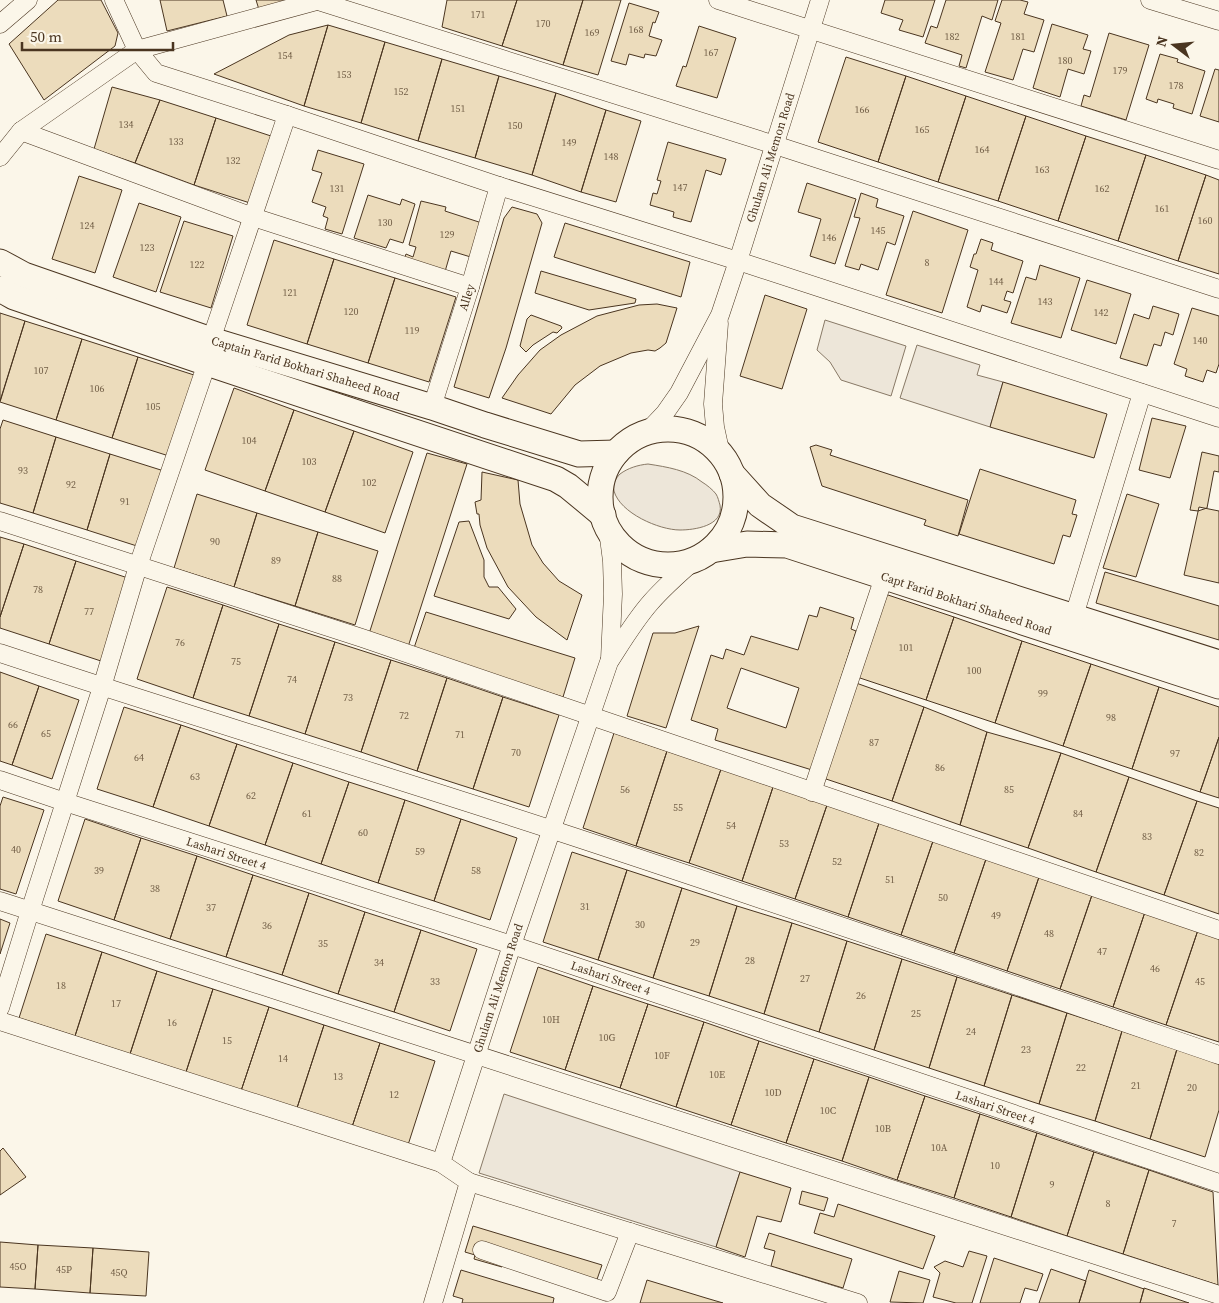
<svg xmlns="http://www.w3.org/2000/svg" width="1219" height="1303" font-family="'Source Serif 4',serif">
  <style>
    .green { fill: #ede6d9; stroke: #887966 }
    .building { fill: #ecdcbc; stroke: #4a3520; fill-rule: evenodd }
    .lines { fill: none; stroke-linecap: round; stroke-linejoin: round }
    .street-casing { stroke: #4a3520; stroke-width: 19 }
    .secondary-casing { stroke: #4a3520; stroke-width: 27 }
    .street { stroke: #fbf6e9; stroke-width: 18 }
    .secondary { stroke: #fbf6e9; stroke-width: 25 }
    .labels { text-anchor: middle; stroke-width: 4; stroke-linejoin: round; paint-order: stroke }
    .number-label { font-size: 10px; fill: #725f47 }
    .street-label { font-size: 12px; fill: #4a3520; stroke: #fbf6e9 }
  </style>
  <rect width="100%" height="100%" fill="#fbf6e9"/>
  <path class="green" d="M825,320L906,346L891,396L841,380L830,362L817,350Z
    M917,345L980,365L977,375L1003,382L990,427L900,398Z
    M648,464C667,467 687,470 702,482C707,485 713,490 716,494C718,497 719,502 720,505C724,526 694,530 680,530C659,530 620,513 614,491C613,484 615,479 620,474C628,468 638,465 648,464Z
    M504,1094L740,1172L716,1247L479,1173Z"/>
  <path class="building" d="M58,0H101L118,33L115,46L44,100L9,44Z
    M160,0H223L227,16L167,31Z
    M256,0H310L261,16Z
    M447,0H517L502,46L442,27Z
    M517,0H583L563,65L502,46Z
    M583,0H621L598,75L563,65Z
    M885,0H935L923,37L899,30L903,20L881,13Z
    M946,0H998L992,20L982,16L966,68L959,66L962,55L925,43L931,26L937,28Z
    M1002,0H1020L1028,2L1024,14L1044,20L1034,52L1023,49L1013,80L985,72L1001,23L995,21Z
    M629,3L659,12L655,23L653,22L649,36L662,40L656,56L645,54L644,58L629,54L626,65L611,61Z
    M1052,24L1088,35L1083,49L1091,51L1084,74L1068,69L1060,97L1033,88Z
    M328,25L304,106L214,74L289,35Z
    M328,25L385,42L361,123L304,106Z
    M699,26L736,38L717,98L676,86L683,66L686,67Z
    M1109,33L1149,45L1126,120L1081,106L1084,95L1090,97Z
    M385,42L442,59L418,141L361,123Z
    M1160,54L1178,59L1177,62L1205,71L1192,114L1173,108L1174,104L1158,99L1157,103L1146,99Z
    M846,57L906,76L878,162L818,142Z
    M442,59L499,76L475,158L418,141Z
    M1215,69L1219,70V122L1200,116Z
    M499,76L556,93L532,175L475,158Z
    M906,76L966,96L938,182L878,162Z
    M112,87L160,100L135,163L94,149Z
    M556,93L606,110L581,192L532,175Z
    M966,96L1026,116L998,201L938,182Z
    M160,100L216,118L194,185L135,163Z
    M606,110L641,121L616,202L581,192Z
    M1026,116L1086,136L1058,221L998,201Z
    M216,118L271,136L250,203L194,185Z
    M1086,136L1146,155L1118,241L1058,221Z
    M668,142L726,159L721,175L706,170L691,222L673,217L674,212L650,205L653,193L657,194L661,181L657,180Z
    M318,150L364,164L342,234L325,229L328,218L323,216L326,207L312,202L322,173L312,170Z
    M1146,155L1206,175L1178,261L1118,241Z
    M1206,175L1219,180V274L1178,261Z
    M79,176L122,190L95,273L52,259Z
    M807,183L856,199L835,264L810,256L821,219L798,212Z
    M861,193L878,199L876,207L904,216L895,245L887,242L878,270L861,264L859,270L845,266L860,218L854,217Z
    M368,195L400,205L402,199L415,204L403,243L390,239L386,248L354,238Z
    M421,201L446,207L445,211L485,224L474,258L451,251L444,275L403,262L406,254L413,257L416,247L409,245Z
    M139,203L181,217L156,292L113,277Z
    M512,207L537,214L542,223L506,348L489,398L454,387L504,218Z
    M913,211L968,230L942,313L886,295Z
    M184,221L233,236L211,308L160,292Z
    M565,223L690,262L681,297L554,257Z
    M981,239L993,243L991,250L1023,261L1013,293L1007,291L1004,300L1011,302L1007,313L982,305L980,312L967,307L978,270L970,267L974,254H976Z
    M274,240L334,259L307,344L247,325Z
    M334,259L395,278L368,363L307,344Z
    M1040,265L1080,278L1061,338L1011,323L1026,277L1036,280Z
    M541,271L636,299L635,303L589,310L535,293Z
    M395,278L456,297L429,382L368,363Z
    M1087,280L1131,294L1116,344L1071,330Z
    M765,295L807,309L782,389L740,376Z
    M657,304L677,308L666,343L660,348L655,351L648,350L631,353L600,366L575,385L551,414L502,398L518,375L540,350L561,335L597,316L639,305Z
    M1153,306L1179,314L1173,335L1165,332L1161,346L1154,344L1147,366L1120,358L1134,314L1149,319Z
    M1192,308L1219,316V364L1216,373L1207,370L1203,382L1185,376L1187,369L1174,364Z
    M0,313L25,321L0,401Z
    M531,315L561,326L562,328L557,333L553,332L533,345L526,352L520,346L527,319Z
    M25,321L82,339L56,420L0,402Z
    M82,339L138,357L112,438L56,420Z
    M138,357L194,375L169,456L112,438Z
    M1003,382L1107,414L1094,458L990,427Z
    M234,388L294,410L265,491L205,470Z
    M294,410L354,431L325,512L265,491Z
    M1152,418L1186,426L1170,478L1139,470Z
    M3,420L56,437L33,513L0,503V429Z
    M354,431L413,452L385,533L325,512Z
    M56,437L110,454L87,530L33,513Z
    M816,445L832,450L830,455L968,500L958,536L924,525L926,520L822,486L810,447Z
    M1202,452L1219,456V472L1214,471L1207,508L1198,511L1190,510Z
    M427,453L467,464L407,650L368,637Z
    M110,454L164,471L140,547L87,530Z
    M980,469L1076,500L1072,514L1077,515L1070,537L1063,535L1054,564L959,534Z
    M482,472L518,480L520,504L532,545L543,563L559,581L582,595L567,640L536,617L508,587L487,548L480,525L479,514H477L475,502L481,500Z
    M197,494L257,513L234,587L174,568Z
    M1127,494L1159,504L1136,577L1103,568Z
    M1199,507L1219,511V583L1184,575Z
    M257,513L318,532L295,606L234,587Z
    M469,521L484,560V577L489,587H498L516,609L509,619L434,596L459,522Z
    M318,532L378,551L355,625L295,606Z
    M0,537L24,544L0,617Z
    M24,544L76,561L49,644L0,628V617Z
    M76,561L128,578L101,661L49,644Z
    M1105,572L1219,606V640L1096,603Z
    M167,587L223,605L193,698L137,679Z
    M885,594L954,617L926,700L857,677Z
    M223,605L279,624L249,716L193,698Z
    M820,607L854,618L851,629L856,631L812,770L715,740L718,729L691,720L711,655L723,659L726,649L744,655L751,636L798,650L809,615L817,617ZM741,668L799,688L786,728L727,708Z
    M426,612L575,658L563,697L413,651Z
    M954,617L1022,641L995,723L926,700Z
    M279,624L335,642L305,734L249,716Z
    M699,626L666,728L627,716L653,633H675Z
    M1022,641L1091,664L1063,746L995,723Z
    M335,642L391,660L361,752L305,734Z
    M391,660L447,678L417,771L361,752Z
    M1091,664L1159,687L1132,769L1063,746Z
    M0,672L39,686L12,765L0,761Z
    M447,678L503,697L473,789L417,771Z
    M856,683L924,707L892,801L823,778Z
    M39,686L79,700L52,779L12,765Z
    M1159,687L1219,707V737L1200,792L1132,769Z
    M503,697L559,715L529,807L473,789Z
    M124,707L181,725L153,807L97,789Z
    M924,707L987,732L960,825L892,801Z
    M181,725L237,744L209,826L153,807Z
    M987,732L1061,753L1028,848L960,825Z
    M614,733L667,751L636,846L583,828Z
    M1219,737V798L1200,792Z
    M237,744L293,763L265,845L209,826Z
    M667,751L721,769L689,863L636,846Z
    M1061,753L1129,777L1096,872L1028,848Z
    M293,763L349,782L321,864L265,845Z
    M721,769L773,787L742,881L689,863Z
    M1129,777L1197,801L1164,895L1096,872Z
    M349,782L405,800L378,883L321,864Z
    M773,787L827,805L795,899L742,881Z
    M3,797L44,810L16,894L0,889V806Z
    M405,800L461,819L434,901L378,883Z
    M1197,801L1219,808V914L1164,895Z
    M827,805L879,823L848,917L795,899Z
    M85,819L141,838L114,920L58,901Z
    M461,819L517,838L490,920L434,901Z
    M879,823L933,841L901,935L848,917Z
    M141,838L197,856L170,939L114,920Z
    M933,841L986,859L954,953L901,935Z
    M572,852L627,870L598,960L543,942Z
    M197,856L253,875L226,957L170,939Z
    M986,859L1039,877L1007,971L954,953Z
    M627,870L682,888L653,978L598,960Z
    M253,875L309,893L282,975L226,957Z
    M1039,877L1092,895L1060,989L1007,971Z
    M682,888L737,906L709,996L653,978Z
    M309,893L365,912L338,994L282,975Z
    M1092,895L1145,912L1113,1007L1060,989Z
    M737,906L792,923L764,1014L709,996Z
    M365,912L421,930L394,1012L338,994Z
    M1145,912L1198,930L1166,1025L1113,1007Z
    M0,919L10,923L0,954Z
    M792,923L847,941L819,1032L764,1014Z
    M421,930L477,949L450,1031L394,1012Z
    M1198,930L1219,937V1042L1166,1025Z
    M46,934L102,952L75,1036L19,1018Z
    M847,941L902,959L874,1050L819,1032Z
    M102,952L157,971L130,1054L75,1036Z
    M902,959L957,977L929,1068L874,1050Z
    M538,967L593,986L565,1070L510,1052Z
    M157,971L213,989L186,1072L130,1054Z
    M957,977L1012,995L984,1086L929,1068Z
    M593,986L648,1004L620,1088L565,1070Z
    M213,989L269,1007L241,1091L186,1072Z
    M1012,995L1067,1013L1039,1104L984,1086Z
    M648,1004L704,1022L676,1107L620,1088Z
    M269,1007L324,1025L297,1108L241,1091Z
    M1067,1013L1122,1031L1095,1121L1039,1104Z
    M704,1022L759,1041L731,1125L676,1107Z
    M324,1025L380,1043L352,1127L297,1108Z
    M1122,1031L1177,1049L1150,1139L1095,1121Z
    M759,1041L814,1059L786,1143L731,1125Z
    M380,1043L435,1061L408,1145L352,1127Z
    M1177,1049L1219,1064V1110L1205,1157L1150,1139Z
    M814,1059L869,1077L842,1161L786,1143Z
    M869,1077L925,1096L897,1180L842,1161Z
    M925,1096L980,1114L954,1198L897,1180Z
    M980,1114L1037,1133L1011,1217L954,1198Z
    M1037,1133L1094,1152L1067,1236L1011,1217Z
    M3,1148L26,1177L0,1195V1151Z
    M1094,1152L1149,1170L1123,1254L1067,1236Z
    M1149,1170L1213,1192L1218,1285L1123,1254Z
    M740,1172L791,1188L781,1222L757,1216L745,1257L716,1247Z
    M802,1191L828,1198L824,1211L799,1204Z
    M838,1204L935,1236L923,1269L814,1233L820,1213L834,1217Z
    M473,1226L602,1265L593,1291L504,1262L502,1267L474,1259L475,1255L465,1252Z
    M769,1233L852,1259L843,1288L771,1266L775,1251L764,1248Z
    M0,1242L38,1245L35,1289L0,1287Z
    M38,1245L93,1248L90,1293L35,1289Z
    M93,1248L149,1252L146,1296L90,1293Z
    M969,1251L987,1256L972,1303H956L933,1297L940,1273L934,1267L945,1261L963,1267Z
    M994,1258L1043,1274L1037,1291L1025,1288L1020,1303H980Z
    M1051,1269L1086,1281L1079,1303H1039Z
    M461,1270L554,1298L553,1303H462L463,1299L453,1296Z
    M1089,1270L1144,1289L1140,1303H1079Z
    M899,1271L930,1280L923,1303L890,1302Z
    M647,1280L706,1298L723,1303H640Z
    M1144,1288L1189,1303H1140Z"/>
  <g class="lines">
    <defs>
      <g id="street">
        <path d="M114,0L137,50L156,73L287,115L499,186L738,261L1219,418"/>
        <path d="M718,0L1219,160"/>
        <path d="M1150,0L1219,21"/>
        <path d="M318,1L775,145L1219,289"/>
        <path d="M0,24L28,0"/>
        <path d="M21,131L253,217L470,287"/>
        <path d="M0,157L21,131L137,50L320,0"/>
        <path d="M719,323L713,404L715,427L721,455"/>
        <path d="M211,340L287,115"/>
        <path id="s1" d="M432,407L470,287L499,186"/>
        <path id="s2" d="M647,432L665,413L679,393L720,315L738,261L820,0"/>
        <path d="M0,521L362,638L1219,930"/>
        <path d="M608,530L612,561L613,594L610,659"/>
        <path d="M1074,616L1142,393"/>
        <path d="M0,653C184,714 369,770 553,830C776,903 997,979 1219,1055"/>
        <path id="s3" d="M0,780L65,802L512,945L1219,1183"/>
        <path d="M812,792L884,577"/>
        <path d="M0,901L1219,1295"/>
        <path d="M0,1008L30,911L102,687L138,566L207,363"/>
        <path d="M0,1021L441,1163"/>
        <path d="M469,1182L858,1303"/>
        <path d="M482,1250L607,1292L630,1232"/>
        <path id="s4" d="M433,1303L469,1182L441,1163L512,945L609,662C622,642 635,620 651,602C665,586 680,573 696,559"/>
      </g>
      <g id="secondary">
        <path id="s5" d="M0,262L24,275L211,340L432,407L485,425L579,454L616,453"/>
        <path d="M0,289L14,297L207,363L556,479L568,486L603,515"/>
        <circle cx="668" cy="497" r="68"/>
        <path d="M732,474L760,505L792,527L1219,663"/>
        <path id="s6" d="M711,550L747,544L787,545L1219,686"/>
      </g>
    </defs>
    <use href="#street" class="street-casing"/>
    <use href="#secondary" class="secondary-casing"/>
    <use href="#street" class="street"/>
    <use href="#secondary" class="secondary"/>
  </g>
  <g class="labels">
    <g class="number-label">
      <text x="478" y="18">171</text>
      <text x="543" y="27">170</text>
      <text x="636" y="33">168</text>
      <text x="592" y="36">169</text>
      <text x="952" y="40">182</text>
      <text x="1018" y="40">181</text>
      <text x="711" y="56">167</text>
      <text x="285" y="59">154</text>
      <text x="1065" y="64">180</text>
      <text x="1120" y="74">179</text>
      <text x="344" y="78">153</text>
      <text x="1176" y="89">178</text>
      <text x="401" y="95">152</text>
      <text x="458" y="112">151</text>
      <text x="862" y="113">166</text>
      <text x="126" y="128">134</text>
      <text x="515" y="129">150</text>
      <text x="922" y="133">165</text>
      <text x="176" y="145">133</text>
      <text x="569" y="146">149</text>
      <text x="982" y="153">164</text>
      <text x="611" y="160">148</text>
      <text x="233" y="164">132</text>
      <text x="1042" y="173">163</text>
      <text x="680" y="191">147</text>
      <text x="337" y="192">131</text>
      <text x="1102" y="192">162</text>
      <text x="1162" y="212">161</text>
      <text x="1205" y="224">160</text>
      <text x="385" y="226">130</text>
      <text x="87" y="229">124</text>
      <text x="878" y="234">145</text>
      <text x="447" y="238">129</text>
      <text x="829" y="241">146</text>
      <text x="147" y="251">123</text>
      <text x="927" y="266">8</text>
      <text x="197" y="268">122</text>
      <text x="996" y="285">144</text>
      <text x="290" y="296">121</text>
      <text x="1045" y="305">143</text>
      <text x="351" y="315">120</text>
      <text x="1101" y="316">142</text>
      <text x="412" y="334">119</text>
      <text x="1200" y="344">140</text>
      <text x="41" y="374">107</text>
      <text x="97" y="392">106</text>
      <text x="153" y="410">105</text>
      <text x="249" y="444">104</text>
      <text x="309" y="465">103</text>
      <text x="23" y="474">93</text>
      <text x="369" y="486">102</text>
      <text x="71" y="488">92</text>
      <text x="125" y="505">91</text>
      <text x="215" y="545">90</text>
      <text x="276" y="564">89</text>
      <text x="337" y="582">88</text>
      <text x="38" y="593">78</text>
      <text x="89" y="615">77</text>
      <text x="180" y="646">76</text>
      <text x="906" y="651">101</text>
      <text x="236" y="665">75</text>
      <text x="974" y="674">100</text>
      <text x="292" y="683">74</text>
      <text x="1043" y="697">99</text>
      <text x="348" y="701">73</text>
      <text x="404" y="719">72</text>
      <text x="1111" y="721">98</text>
      <text x="13" y="728">66</text>
      <text x="46" y="737">65</text>
      <text x="460" y="738">71</text>
      <text x="874" y="746">87</text>
      <text x="516" y="756">70</text>
      <text x="1175" y="757">97</text>
      <text x="139" y="761">64</text>
      <text x="940" y="771">86</text>
      <text x="195" y="780">63</text>
      <text x="625" y="793">56</text>
      <text x="1009" y="793">85</text>
      <text x="251" y="799">62</text>
      <text x="678" y="811">55</text>
      <text x="307" y="817">61</text>
      <text x="1078" y="817">84</text>
      <text x="731" y="829">54</text>
      <text x="363" y="836">60</text>
      <text x="1147" y="840">83</text>
      <text x="784" y="847">53</text>
      <text x="16" y="853">40</text>
      <text x="420" y="855">59</text>
      <text x="1199" y="856">82</text>
      <text x="837" y="865">52</text>
      <text x="99" y="874">39</text>
      <text x="476" y="874">58</text>
      <text x="890" y="883">51</text>
      <text x="155" y="892">38</text>
      <text x="943" y="901">50</text>
      <text x="585" y="910">31</text>
      <text x="211" y="911">37</text>
      <text x="996" y="919">49</text>
      <text x="640" y="928">30</text>
      <text x="267" y="929">36</text>
      <text x="1049" y="937">48</text>
      <text x="695" y="946">29</text>
      <text x="323" y="947">35</text>
      <text x="1102" y="955">47</text>
      <text x="750" y="964">28</text>
      <text x="379" y="966">34</text>
      <text x="1155" y="972">46</text>
      <text x="805" y="982">27</text>
      <text x="435" y="985">33</text>
      <text x="1200" y="985">45</text>
      <text x="61" y="989">18</text>
      <text x="861" y="999">26</text>
      <text x="116" y="1007">17</text>
      <text x="916" y="1017">25</text>
      <text x="551" y="1023">10H</text>
      <text x="172" y="1026">16</text>
      <text x="971" y="1035">24</text>
      <text x="607" y="1041">10G</text>
      <text x="227" y="1044">15</text>
      <text x="1026" y="1053">23</text>
      <text x="662" y="1059">10F</text>
      <text x="283" y="1062">14</text>
      <text x="1081" y="1071">22</text>
      <text x="717" y="1078">10E</text>
      <text x="338" y="1080">13</text>
      <text x="1136" y="1089">21</text>
      <text x="1192" y="1091">20</text>
      <text x="773" y="1096">10D</text>
      <text x="394" y="1098">12</text>
      <text x="828" y="1114">10C</text>
      <text x="883" y="1132">10B</text>
      <text x="939" y="1151">10A</text>
      <text x="995" y="1169">10</text>
      <text x="1052" y="1188">9</text>
      <text x="1108" y="1207">8</text>
      <text x="1174" y="1227">7</text>
      <text x="18" y="1270">45O</text>
      <text x="64" y="1273">45P</text>
      <text x="119" y="1276">45Q</text>
    </g>
    <g class="street-label">
      <text dy="4" stroke="none"><textPath href="#s2" startOffset="304">Ghulam Ali Memon Road</textPath></text>
      <text dy="4" stroke="none"><textPath href="#s1" startOffset="115">Alley</textPath></text>
      <text dy="4" stroke="none"><textPath href="#s5" startOffset="324">Captain Farid Bokhari Shaheed Road</textPath></text>
      <text dy="4" stroke="none"><textPath href="#s6" startOffset="265">Capt Farid Bokhari Shaheed Road</textPath></text>
      <text dy="4" stroke="none"><textPath href="#s3" startOffset="238">Lashari Street 4</textPath></text>
      <text dy="4" stroke="none"><textPath href="#s3" startOffset="642">Lashari Street 4</textPath></text>
      <text dy="4" stroke="none"><textPath href="#s4" startOffset="344">Ghulam Ali Memon Road</textPath></text>
      <text dy="4" stroke="none"><textPath href="#s3" startOffset="1048">Lashari Street 4</textPath></text>
    </g>
  </g>
  <g transform="translate(1174 45) rotate(286)" stroke="#fbf6e9" stroke-width="4" paint-order="stroke">
  <path d="M0-4L9 19L0 12L-9 19Z" fill="#4a3520"/>
  <text y="-8" font-size="14" font-weight="bold" text-anchor="middle" fill="#4a3520">N</text>
  </g>
  <path d="M22 42v8h151v-8" fill="none" stroke="#4a3520" stroke-width="2.5"/>
  <text x="30" y="42" font-size="15" fill="#4a3520" stroke="#fbf6e9" stroke-width="4" paint-order="stroke">50 m</text>
</svg>
